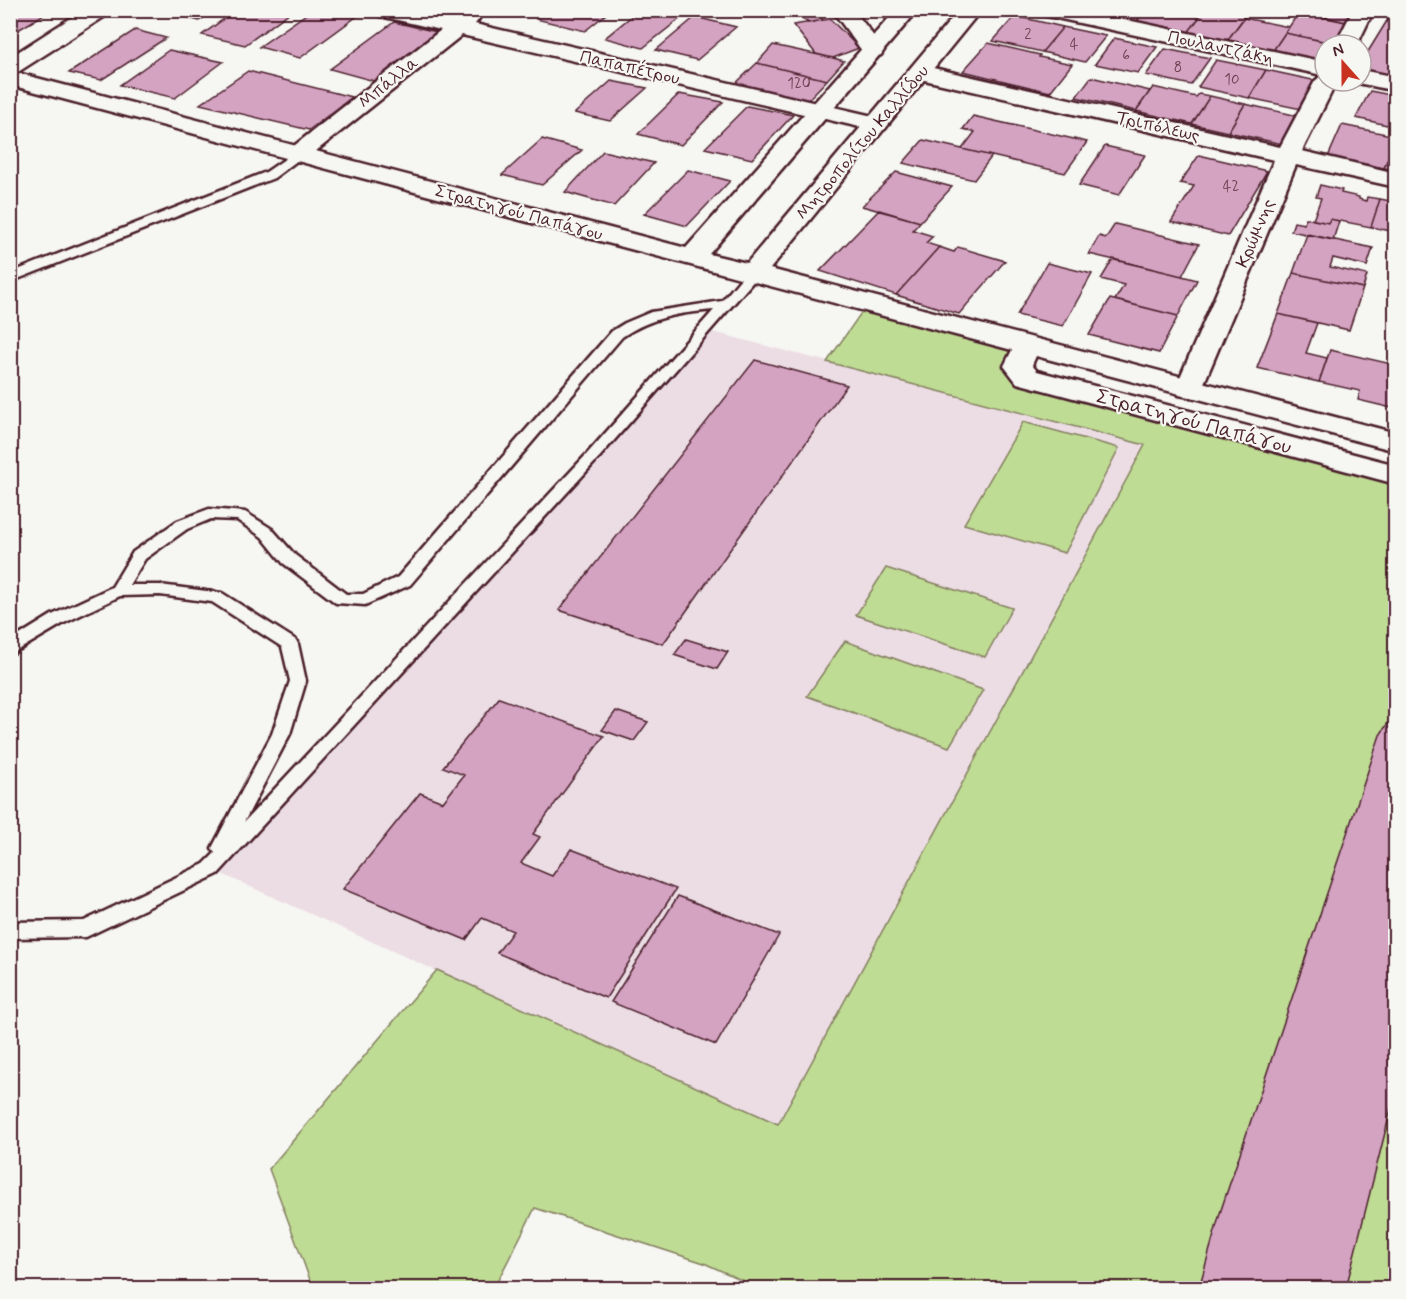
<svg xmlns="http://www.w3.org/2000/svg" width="1406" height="1299" font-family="Mynerve,sans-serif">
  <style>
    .built { fill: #ecdde4 }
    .green { fill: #bfdc94; stroke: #847e60; stroke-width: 1.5 }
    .building { fill: #d4a3c2; stroke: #4a1f2b; stroke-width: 1.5 }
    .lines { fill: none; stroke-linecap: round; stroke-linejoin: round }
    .lane-casing { stroke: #4a1f2b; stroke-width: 5 }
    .street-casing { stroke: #4a1f2b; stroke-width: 5 }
    .secondary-casing { stroke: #4a1f2b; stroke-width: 5 }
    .lane { fill: #f6f6f2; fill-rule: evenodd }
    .street { fill: #f6f6f2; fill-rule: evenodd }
    .secondary { fill: #f6f6f2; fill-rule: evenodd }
    .labels { text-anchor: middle; stroke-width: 4.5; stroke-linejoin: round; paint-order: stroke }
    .far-number-label { font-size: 15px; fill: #6c4051 }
    .far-street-label { font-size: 18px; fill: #4a1f2b; stroke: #f6f6f2 }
    .street-label { font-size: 21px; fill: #4a1f2b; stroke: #f6f6f2 }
  </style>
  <rect width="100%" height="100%" fill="#f6f6f2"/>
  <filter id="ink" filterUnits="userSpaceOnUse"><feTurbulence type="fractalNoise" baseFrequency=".0167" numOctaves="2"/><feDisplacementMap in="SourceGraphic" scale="12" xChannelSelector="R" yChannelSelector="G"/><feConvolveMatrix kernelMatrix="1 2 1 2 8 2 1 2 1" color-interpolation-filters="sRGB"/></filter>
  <g filter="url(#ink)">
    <path class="built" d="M705,330L1145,444L778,1125L211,869Z"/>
    <path class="green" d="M863,310L1025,347L1015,366L1395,477V1288H759L704,1263L535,1208L494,1288H313L269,1169L437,970L778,1124L1145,445L827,362Z
      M1023,422L1119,448L1065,553L964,524Z
      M886,568L1012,608L985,657L856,615Z
      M845,641L983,690L949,747L807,696Z"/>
    <path class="building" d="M10,10H44L48,12L10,35Z
      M162,10H215L199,21Z
      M236,10H293L245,45L202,35Z
      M312,10H344L360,14L300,58L259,47Z
      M547,10H611L585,31L536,19Z
      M639,10H657L682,17L643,48L605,38Z
      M744,10H784L746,17L741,13Z
      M789,10H815L823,20L809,23Z
      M1095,10H1146L1136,22L1093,13Z
      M1146,10H1205L1187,34L1136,22Z
      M1205,10H1241L1248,12L1226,42L1187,34Z
      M1298,10H1358L1350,23Z
      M1393,11L1396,12V77L1361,69V63Z
      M1299,12L1350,23L1337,44L1285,33Z
      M1015,16L1063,27L1042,52L993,41Z
      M695,17L736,27L697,60L656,50Z
      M1244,18L1289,27L1272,52L1226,42Z
      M830,19L859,48L833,58L816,54L793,25Z
      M394,22L437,32L374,81L330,69Z
      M1063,27L1106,36L1085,62L1042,52Z
      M135,30L166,38L101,80L69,73Z
      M1285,33L1340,45H1325V64L1272,52Z
      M1114,38L1157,47L1138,73L1095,64Z
      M988,43L1040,55L1039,57L1072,64L1050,92L963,71Z
      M773,45L833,58L844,61L827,80L757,63Z
      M1165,49L1210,58L1191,85L1146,75Z
      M169,50L223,62L175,98L120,85Z
      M1216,60L1266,70L1249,98L1198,87Z
      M757,63L827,80L804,104L733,86Z
      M1266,70L1317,81L1301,109L1249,98Z
      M248,71L352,97L309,130L200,104Z
      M1091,77L1150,91L1136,111L1076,97Z
      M611,81L647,88L610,121L575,113Z
      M1153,87L1196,97L1199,94L1210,96L1192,124L1136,111Z
      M1370,91L1396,96V127L1356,118Z
      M679,94L723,102L681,145L638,134Z
      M1210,96L1245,104L1228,132L1192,124Z
      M1245,104L1298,116L1282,144L1228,132Z
      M747,106L793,115L752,159L705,148Z
      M973,116L1087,142L1065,173L962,149L975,132L963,129Z
      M1342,125L1396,136L1384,168L1328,157Z
      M542,139L582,150L542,185L502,175Z
      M923,140L962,149L992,156L974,180L903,163Z
      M1105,146L1145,155L1119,195L1079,185Z
      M1392,148L1396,149V170L1384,168Z
      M603,151L654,163L614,206L565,192Z
      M1199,155L1267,171L1228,236L1171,222L1194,186L1180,183Z
      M688,170L730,181L687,226L644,214Z
      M896,172L952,187L920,222L862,206Z
      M1320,185L1342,190L1341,193L1359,197V199L1366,201L1367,197L1380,199L1371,227L1330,219L1328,223L1313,220L1321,198L1316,197Z
      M1380,199L1396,202V232L1371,227Z
      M879,210L920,222L913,230L933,236L926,243L939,247L896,295L820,271Z
      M1306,218L1328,223L1330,219L1339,221L1333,240L1291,231L1294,222L1304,224Z
      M1115,224L1199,244L1182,276L1089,254L1099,236L1106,238Z
      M1307,234L1373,248L1367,266L1333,258L1330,267L1367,275L1363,288L1293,273Z
      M939,247L954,252L958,247L1005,261L959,314L896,295Z
      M1113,259L1182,276L1197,280L1178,316L1115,300L1124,285L1101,279Z
      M1047,263L1092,274L1063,326L1017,315Z
      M1293,273L1363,288L1349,330L1278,314Z
      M1110,299L1178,316L1159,353L1089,335Z
      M1278,314L1317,323L1306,353L1327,358L1319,382L1257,368Z
      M1330,350L1396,365V409L1358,400L1360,391L1319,382Z
      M755,360L847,385L663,644L559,610Z
      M686,639L728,652L717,669L674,655Z
      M499,698L604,736L533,834L540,837L521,863L552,876L571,849L676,889L606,998L497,953L513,931L482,918L466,940L343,889L420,793L443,802L464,775L443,767Z
      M616,711L648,722L634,741L602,730Z
      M1396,711V1089L1346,1288H1199L1221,1210L1380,735Z
      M678,896L779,935L716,1045L611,1002Z"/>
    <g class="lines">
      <defs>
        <path id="lane" d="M298,150L304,154L302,157L274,178L10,282V273L266,172Z
          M752,270L757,271L759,274L757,277L596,461L218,874L86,937L10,938V922L84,921L204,864L215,853L212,848L272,734L290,681L282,647L212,602L160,595L120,596L64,623L10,655V641L52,615L112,587L133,552L177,521L209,509L245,512L272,529L295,555L346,594H363L398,577L612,331L625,323L651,312L722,301L747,271ZM714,310L586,455L244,822L290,734L306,681L298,644L296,640L222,593L160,585H129L145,559L187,529L211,519L237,520L262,537L283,563L336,603L365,605L410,585L622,337C651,317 680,313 714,310Z"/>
        <path id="street" d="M83,10H109L107,15L18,72L10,74V57Z
          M374,10H414L454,20L468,13L476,14L479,19L475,24L877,117L885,119L889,124L885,129L877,131L462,35L306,159L298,161L290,159L286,154L290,149L441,30L376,15Z
          M832,10H854L884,50L881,55L873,57L865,55Z
          M1037,10H1080L1325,62V81H1337L1302,151L1396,173V187L1296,165L1199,395L1189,397L1179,395L1175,389L1274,160L920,79L912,77L909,72L912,67L920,65L1280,147L1315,81L1322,75L1047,16L1039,15Z
          M1353,10H1374L1357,45H1335Z
          M1361,70L1396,77V91L1353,82L1361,81Z"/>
        <path id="secondary" d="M896,10H918L709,254L747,263L959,10H981L770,269L1396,433V451L1036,356L1032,365L1037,371L1396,465V484L1017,383L1004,366L1012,350L10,85V71L686,248Z"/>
      </defs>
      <use href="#lane" class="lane-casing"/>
      <use href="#street" class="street-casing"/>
      <use href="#secondary" class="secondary-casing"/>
      <use href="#lane" class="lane"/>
      <use href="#street" class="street"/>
      <use href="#secondary" class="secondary"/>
    </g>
  </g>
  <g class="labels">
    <g class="far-number-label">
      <text x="1028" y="39">2</text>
      <text x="1074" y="49">4</text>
      <text x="1126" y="60">6</text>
      <text x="1178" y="72">8</text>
      <text x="1232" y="84">10</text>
      <text x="799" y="88">120</text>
      <text x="1231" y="191">42</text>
    </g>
    <g class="far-street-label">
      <text transform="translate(1221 47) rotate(12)" y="6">Πουλαντζάκη</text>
      <text transform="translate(630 67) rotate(13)" y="6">Παπαπέτρου</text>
      <text transform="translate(388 82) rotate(-39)" y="6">Μπάλλα</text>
      <text transform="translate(1158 126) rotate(13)" y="6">Τριπόλεως</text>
      <text transform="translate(862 142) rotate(-50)" y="6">Μητροπολίτου Καλλίδου</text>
      <text transform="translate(519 212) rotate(15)" y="6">Στρατηγού Παπάγου</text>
      <text transform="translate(1255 233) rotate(-67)" y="6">Κρώμνης</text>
    </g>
    <g class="street-label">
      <text transform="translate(1194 421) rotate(15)" y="7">Στρατηγού Παπάγου</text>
    </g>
  </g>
  <rect width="1406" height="1299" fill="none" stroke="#f6f6f2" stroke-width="36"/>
  <rect x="18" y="18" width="1370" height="1263" fill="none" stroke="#4a1f2b" stroke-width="2" filter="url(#ink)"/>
  <g transform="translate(1343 63) rotate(339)"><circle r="28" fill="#f6f6f2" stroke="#b1a0a2" stroke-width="1.5"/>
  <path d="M0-4.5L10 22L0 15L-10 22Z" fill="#c8321e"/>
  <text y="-9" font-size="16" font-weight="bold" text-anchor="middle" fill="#4a1f2b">N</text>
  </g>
</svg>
